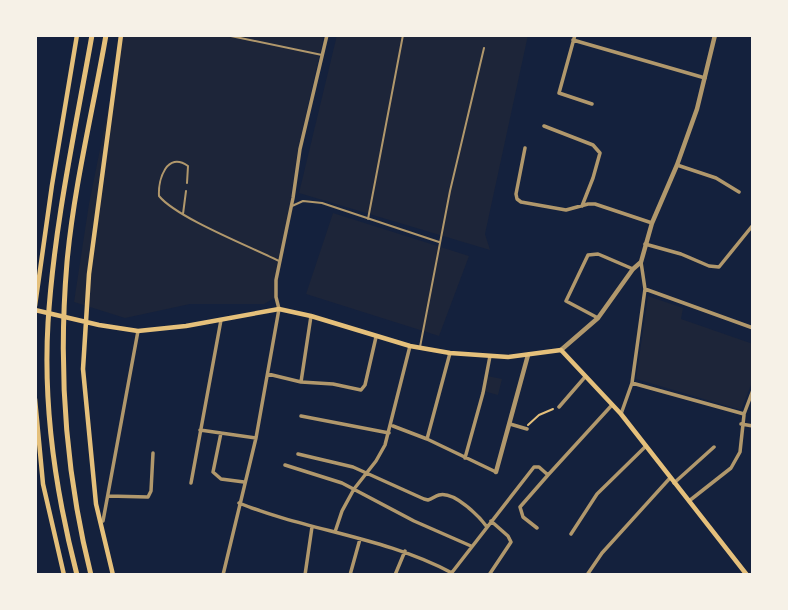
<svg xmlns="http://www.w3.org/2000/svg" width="788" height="610" font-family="Helvetica,sans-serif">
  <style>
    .green { fill: #1d2539 }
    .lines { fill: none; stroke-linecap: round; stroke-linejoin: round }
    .path { stroke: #e5c07b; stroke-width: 2 }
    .service { stroke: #b1986c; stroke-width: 2 }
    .minor { stroke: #b1986c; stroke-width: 3.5 }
    .tertiary { stroke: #b1986c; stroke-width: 4.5 }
    .secondary { stroke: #e5c07b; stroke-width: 4.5 }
    .trunk { stroke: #e5c07b; stroke-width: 5 }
  </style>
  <rect width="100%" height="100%" fill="#14213d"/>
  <path class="green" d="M123,35H324L298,149L276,297L264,304H190L125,318L74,302L89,204Z
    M337,35H528L485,234L490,250L299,193Z
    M333,213L469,256L439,336L306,294Z
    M648,296L683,308L681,319L753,344V380L741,410L636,379Z
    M487,376L502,379L498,395L483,391Z"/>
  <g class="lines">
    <path class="path" d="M528,425L539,415L553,409"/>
    <path class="service" d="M226,35L322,55
      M187,183L188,166C167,151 158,179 159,196C177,218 251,247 279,261
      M292,206L303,201L322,203L439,242
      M183,214L186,191
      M368,219L403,35
      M420,347L450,191L484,48"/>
    <path class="minor" d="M575,35L559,93L592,104
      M573,40L705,78
      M544,126L593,145L600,153L593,178L582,206
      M525,148L516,194L517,199L521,202L566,210L588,204H595L652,223
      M677,165L716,178L739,192
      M645,244L681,254L709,266L719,267L753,225
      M645,289L753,328
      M598,318L566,301L588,255L598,254L633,269
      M268,374L301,382L333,384L361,390L365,385L376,337
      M301,382L311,316
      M632,383L744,414L753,390
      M559,407L585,377
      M621,414L632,383L645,289L641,262
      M301,416L389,433
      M510,424L527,429
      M741,424L753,426
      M393,426L427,439L496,472
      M200,430L256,438
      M221,433L213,472L221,479L244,482
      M427,439L450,353
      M298,454L353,467L424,499L428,500C432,499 435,496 439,495C454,491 479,516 487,527
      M465,458L483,393L490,356
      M285,465L342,483L414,521L471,546
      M191,483L221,320
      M674,483L714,447
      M108,496L148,497L151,491L153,453
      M689,501L731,468L740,452L744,415
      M239,503C308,531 385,537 452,573
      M103,521L138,331
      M537,528L523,517L520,507L548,475
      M335,532L342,511L354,489L376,461L385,445L410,346
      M571,534L597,494L646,446
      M223,575L256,438L279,309L276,297V280L293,198L300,149L327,35
      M305,575L312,527
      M350,575L360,539
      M395,575L405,551
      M450,575L534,467H539L548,475L612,405
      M489,575L511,542L508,536L491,521
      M587,575L602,553L670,478"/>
    <path class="tertiary" d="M561,350L598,318L633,269L641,262L652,223L677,165L697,109L715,35
      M496,472L528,355"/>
    <path class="secondary" d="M35,306L52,185L77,35
      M35,310L99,325L138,331L186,326L279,309L311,316L410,346L450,353L508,357L561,350L621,414L747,575
      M35,399L43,484L64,575
      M113,575L96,504L83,369L89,274L121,35"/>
    <path class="trunk" d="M77,575C56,494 43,407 48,323C54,226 75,131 92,35
      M91,575C65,472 58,368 67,262C74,186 93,110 106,35"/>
  </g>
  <rect width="788" height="610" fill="none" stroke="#f6f1e7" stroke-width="74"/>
</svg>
